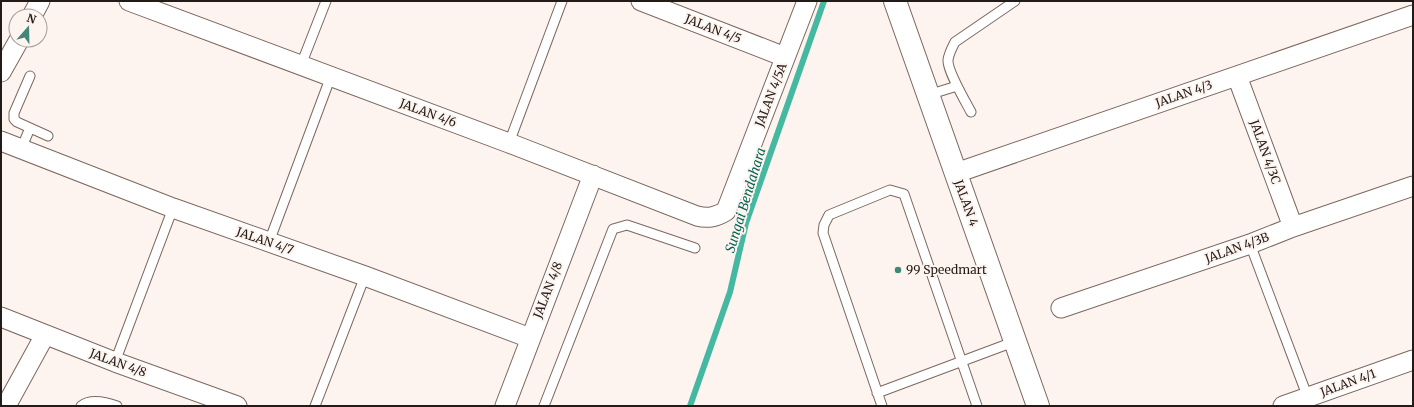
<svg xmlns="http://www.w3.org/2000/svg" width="1414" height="407" font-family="Merriweather,serif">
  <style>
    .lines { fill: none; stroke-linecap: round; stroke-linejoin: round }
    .stream { stroke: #45b8a1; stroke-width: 6 }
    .lane-casing { stroke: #7c685f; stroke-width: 11 }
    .street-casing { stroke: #7c685f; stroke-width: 21 }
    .secondary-casing { stroke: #7c685f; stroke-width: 24 }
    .lane { stroke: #fff; stroke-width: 9 }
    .street { stroke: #fff; stroke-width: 19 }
    .secondary { stroke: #fff; stroke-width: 22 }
    .poi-dot { fill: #438576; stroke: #fdf4ef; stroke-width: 1.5 }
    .labels { text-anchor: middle; stroke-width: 4; stroke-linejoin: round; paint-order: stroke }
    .street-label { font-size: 12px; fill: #231b17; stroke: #fdf4ef }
    .poi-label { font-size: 12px; fill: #231b17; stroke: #fdf4ef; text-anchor: start }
    .water-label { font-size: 13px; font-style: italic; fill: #036556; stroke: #fdf4ef }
  </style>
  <rect width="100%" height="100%" fill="#fdf4ef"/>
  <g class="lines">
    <path class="stream" d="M690,406L730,292L746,223L824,1"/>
    <defs>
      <path id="lane" d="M301,65L326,1
        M30,76L14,113V119L17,122L48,136
        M928,95L957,86
        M971,112C965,101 947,70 948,60C949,53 952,48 955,42L1015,1
        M509,143L562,1
        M21,149L30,128
        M269,242L331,76
        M1250,244L1308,398
        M115,362L173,208
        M877,393L1016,341
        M81,406C91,398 106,402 117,406
        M315,406L365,276
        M544,406L613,229L627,225L695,248
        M882,406L823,233L824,225L829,215L890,190L904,194L977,406"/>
      <path id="street" d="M129,1L509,143L697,216C708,219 716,217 726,211L807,1
        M641,1L785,57
        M32,16L40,1
        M1,72L19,40
        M1237,76L1293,227
        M1,141L173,208L365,276L530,338
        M956,173L1413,15
        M1061,308L1250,244L1293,227L1413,186
        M1,317L115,362L237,406
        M6,406L45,335
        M505,406L593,175
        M1283,406L1413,360"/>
      <path id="secondary" d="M895,1L1038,406"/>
    </defs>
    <use href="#lane" class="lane-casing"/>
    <use href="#street" class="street-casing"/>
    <use href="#secondary" class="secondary-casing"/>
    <use href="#lane" class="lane"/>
    <use href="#street" class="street"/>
    <use href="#secondary" class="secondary"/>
  </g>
  <circle class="poi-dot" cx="898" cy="270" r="4"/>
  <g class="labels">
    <g class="street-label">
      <text transform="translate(713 29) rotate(21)" y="4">JALAN 4/5</text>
      <text transform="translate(1184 94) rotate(-19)" y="4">JALAN 4/3</text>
      <text transform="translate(771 95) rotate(-69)" y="4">JALAN 4/5A</text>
      <text transform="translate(428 113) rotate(20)" y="4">JALAN 4/6</text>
      <text transform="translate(1265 152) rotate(70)" y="4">JALAN 4/3C</text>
      <text transform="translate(966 203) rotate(70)" y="4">JALAN 4</text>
      <text transform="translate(265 241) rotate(19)" y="4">JALAN 4/7</text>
      <text transform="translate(1237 248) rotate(-20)" y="4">JALAN 4/3B</text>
      <text transform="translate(548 290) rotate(-69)" y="4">JALAN 4/8</text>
      <text transform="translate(118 363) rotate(20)" y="4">JALAN 4/8</text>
      <text transform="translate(1348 383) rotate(-20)" y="4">JALAN 4/1</text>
    </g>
    <g class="poi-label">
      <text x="906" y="274">99 Speedmart</text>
    </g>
    <g class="water-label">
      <text transform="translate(745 200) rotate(-73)" y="5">Sungai Bendahara</text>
    </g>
  </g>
  <rect width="1414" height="407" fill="none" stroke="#231b17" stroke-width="4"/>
  <g transform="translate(28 28) rotate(20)"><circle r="19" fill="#fdf4ef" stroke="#a69d99"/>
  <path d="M0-3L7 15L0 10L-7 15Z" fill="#438576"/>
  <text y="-6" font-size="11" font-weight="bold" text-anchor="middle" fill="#231b17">N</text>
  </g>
</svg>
